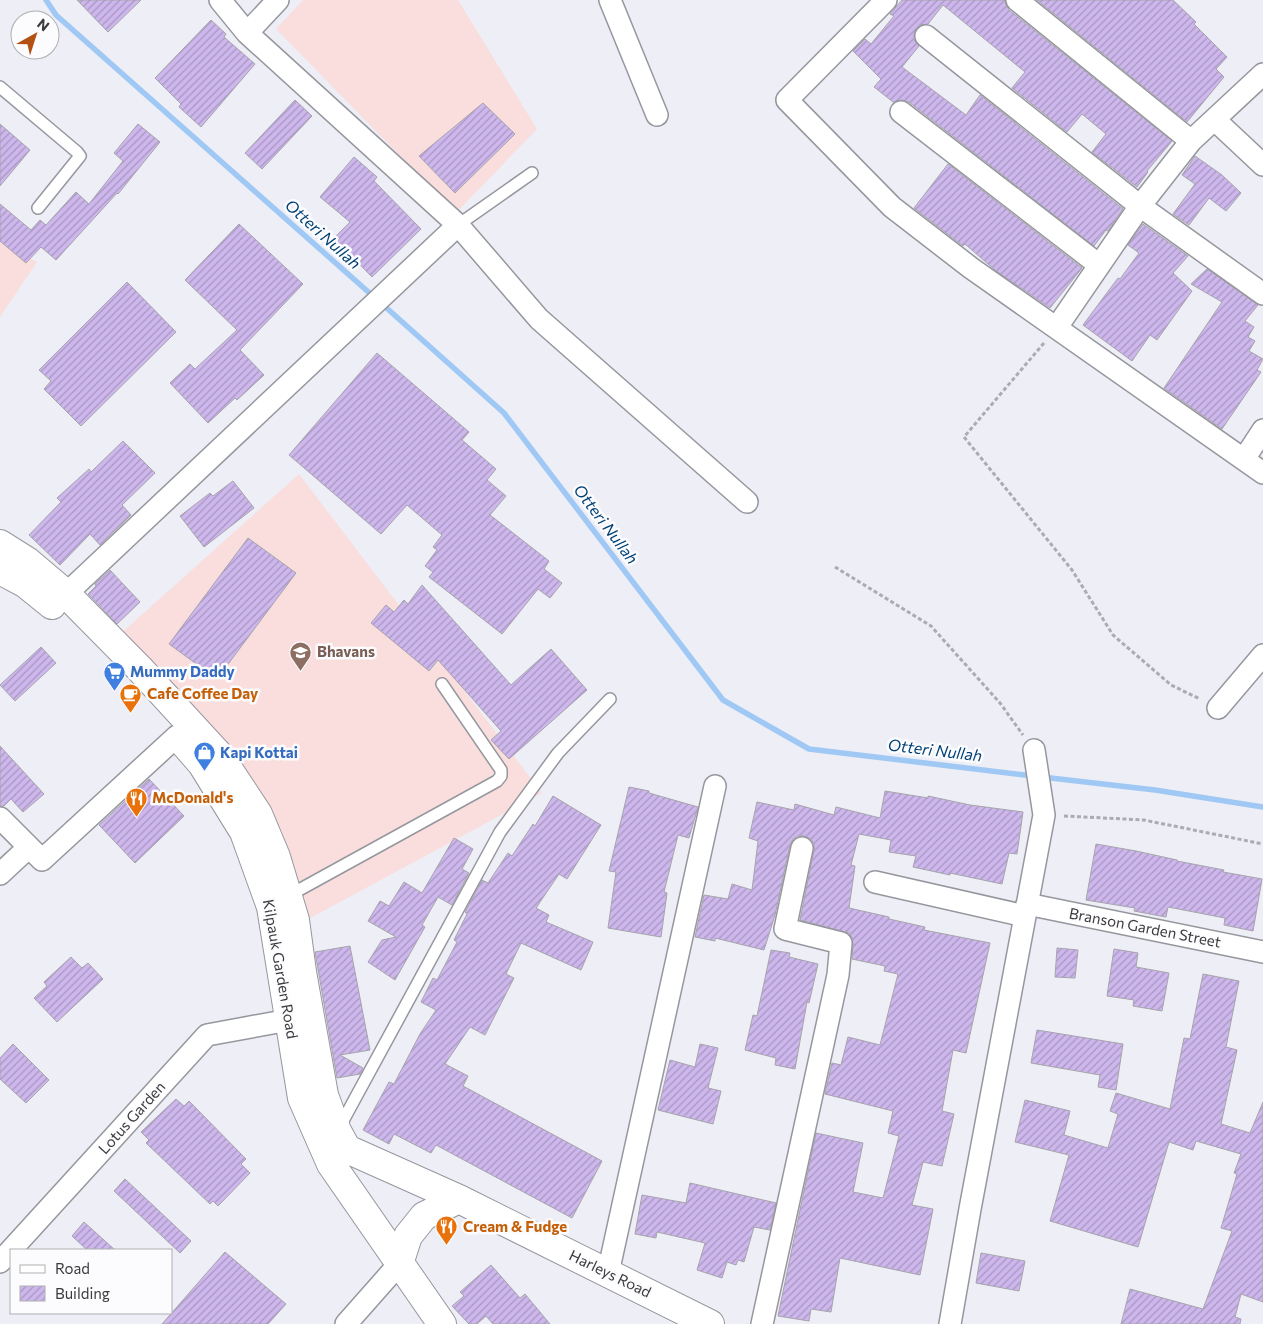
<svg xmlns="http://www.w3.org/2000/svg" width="1263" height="1324" font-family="Commissioner,sans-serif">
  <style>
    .education { fill: #f9dedd }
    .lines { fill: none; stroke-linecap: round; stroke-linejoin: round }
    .stream { stroke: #9fc8f4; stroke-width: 5.5 }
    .building { fill: url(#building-hatch); stroke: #a6a4ab }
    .service-casing { stroke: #96979e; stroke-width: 14 }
    .minor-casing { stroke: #96979e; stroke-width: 24 }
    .secondary-casing { stroke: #96979e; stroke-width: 30 }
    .path { stroke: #abacb2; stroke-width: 3; stroke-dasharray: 4 2.5; stroke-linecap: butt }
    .service { stroke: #fff; stroke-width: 11 }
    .minor { stroke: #fff; stroke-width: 21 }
    .secondary { stroke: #fff; stroke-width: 28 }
    .labels { text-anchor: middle; stroke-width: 5; stroke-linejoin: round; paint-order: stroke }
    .education-label { font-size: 15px; font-weight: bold; fill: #785e54; stroke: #fcfcfe; text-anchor: start }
    .shop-label { font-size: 15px; font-weight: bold; fill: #366cbe; stroke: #fcfcfe; text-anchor: start }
    .food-label { font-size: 15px; font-weight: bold; fill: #c56008; stroke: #fcfcfe; text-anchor: start }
    .street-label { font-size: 15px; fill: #3b3b3e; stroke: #fcfcfe }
    .water-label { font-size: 16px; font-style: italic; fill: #004175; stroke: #fcfcfe }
  </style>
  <defs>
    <pattern id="building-hatch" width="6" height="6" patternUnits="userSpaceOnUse" patternTransform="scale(1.25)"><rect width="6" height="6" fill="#cdb7ec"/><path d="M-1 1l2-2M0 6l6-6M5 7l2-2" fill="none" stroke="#a896c1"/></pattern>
  </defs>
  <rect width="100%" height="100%" fill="#edeef6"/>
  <path class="education" d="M303,0H458L537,129L456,213L276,29Z
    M0,242L37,262L0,317Z
    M299,474L542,793L301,923L282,831L188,706L118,636Z"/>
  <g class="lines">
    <path class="stream" d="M46,0L56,15L374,297
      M381,303L504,413L723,700L809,749L1033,776
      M1042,777L1155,790L1263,807"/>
  </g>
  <path class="building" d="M77,0H141L108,32Z
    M902,0H1005L1006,5L1009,10L1172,141L1147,171L1148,172L1137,187L1092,152L1106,134L1082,114L1067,132L1012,88L1025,72L943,5L928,24L921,25L916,29L914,35V40L919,46L902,67L966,115L980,95L1123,209L1108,231L1106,230L1094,246L909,102L902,100L893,102L874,87L881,79L853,51L865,39L871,44L894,16L890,14Z
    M1037,0H1173L1196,22L1194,24L1227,57L1216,69L1224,77L1187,122Z
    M211,20L226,34L224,37L255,64L201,127L179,107L181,104L155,78Z
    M295,100L312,116L262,169L245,153Z
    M483,103L515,134L455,193L419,156Z
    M0,124L30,150L0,186Z
    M138,124L160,142L118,194L117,193L56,260L41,247L26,263L0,241V204L31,230L40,220L46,225L76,192L89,204L123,161L114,153Z
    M1195,156L1222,175L1241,193L1226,211L1209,198L1189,225L1173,214L1195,184L1182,175Z
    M354,157L377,177L374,181L421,229L372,277L334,238L350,222L320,197Z
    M948,164L1082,268L1050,308L995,270L965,244L963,246L914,208Z
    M239,224L303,284L240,350L264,375L237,400L235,398L208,423L170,383L190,364L195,369L237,330L185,280Z
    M1143,224L1188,256L1173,273L1192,291L1157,340L1150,335L1132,361L1083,325L1118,278L1120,279L1139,253L1128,245Z
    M1207,269L1258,305L1245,321L1254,327L1248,337L1255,341L1249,351L1263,359L1257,370L1261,372L1222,429L1164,388L1222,302L1191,284Z
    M127,282L176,332L81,426L44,389L51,381L39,370Z
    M377,353L469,432L462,440L496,469L487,480L506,496L490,515L549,561L544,569L562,583L550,598L538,589L502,634L429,577L433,572L425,566L437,550L433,547L442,535L407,505L381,534L289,455Z
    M123,441L155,473L122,505L131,515L100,545L90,534L60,565L29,535L61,502L57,498L89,469L91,472Z
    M233,481L254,508L204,547L180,516L210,493L213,496Z
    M248,538L296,573L217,679L169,644Z
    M110,570L140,602L117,624L88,594L96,586L95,584Z
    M422,585L511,685L551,649L587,690L509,759L491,740L501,731L438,660L429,671L371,623L386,605L394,612L404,600L408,604Z
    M41,647L56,663L15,701L0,685Z
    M0,746L44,794L23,812L11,799L4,806H0Z
    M149,779L184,816L135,863L99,825Z
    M629,787L649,791V793L698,807L689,838L678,835L664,892L667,893L661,937L608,928L616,872L609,871Z
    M885,791L928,798V796L970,805L1023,812L1017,854L1009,853L1002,884L950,873V875L913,867L916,856L889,852L891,840L859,834L851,865L855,866L849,908L889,917V919L925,927L924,930L990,943L966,1053L953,1050L942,1111L954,1114L942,1166L923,1162L912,1205L933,1209L920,1275L840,1258L831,1312L811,1309L809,1321L778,1316L816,1133L863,1143L853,1192L883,1198L899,1136L888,1133L893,1111L825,1094L832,1063L841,1065L848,1037L880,1045L898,974L884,971L885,966L852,959L853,944L852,938L849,933L800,920L814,850V844L811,839L804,836H798L793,839L790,845L775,915L764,950L715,938V941L695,937L704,895L728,899L732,884L752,890L758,841L749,838L757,802L794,810L795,804L834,815L836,807L880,818Z
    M553,796L601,825L567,879L559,874L536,908L549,915L546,922L593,942L581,970L521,943L506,974L514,978L485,1035L470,1027L445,1064L468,1076L463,1086L602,1161L572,1218L436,1145L431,1153L394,1134L389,1144L363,1130L389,1082L394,1084L420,1034L436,1010L421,1002L433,978L437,980L457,942L454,940L467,914L465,912L482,880L488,883L508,853L512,856L533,824L535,826Z
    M454,838L473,849L462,869L469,873L452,905L438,897L422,925L425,927L395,980L368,962L382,940L396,937L368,921L380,901L389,906L404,882L422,893Z
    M1096,844L1136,851L1177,860V861L1224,870L1223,872L1262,879L1253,931L1224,925L1225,918L1168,907L1166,917L1134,911L1135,908L1086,900Z
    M350,946L370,1050L340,1055L363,1068L360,1074L337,1078L315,952Z
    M1057,948L1078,950L1075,978L1055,977Z
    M1114,949L1138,953L1136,967L1169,973L1162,1011L1133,1006L1134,1000L1107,996Z
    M771,950L790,953L789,957L818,964L809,1003L807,1002L795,1069L775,1065L776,1058L745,1050L753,1015L757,1016Z
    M71,957L82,968L88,963L103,979L57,1022L34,998L47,986L44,982Z
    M1203,974L1239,981L1226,1047L1237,1050L1221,1124L1250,1133L1263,1102V1302L1241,1294L1235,1317L1241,1319L1240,1324H1121L1130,1289L1203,1309L1232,1231L1221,1228L1237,1174L1234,1173L1241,1154L1196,1141L1193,1150L1169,1142L1138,1247L1050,1221L1069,1155L1015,1142L1025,1100L1070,1111L1064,1135L1108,1148L1118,1114L1110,1111L1116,1093L1170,1109L1184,1038L1190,1039Z
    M1037,1030L1123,1044L1116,1090L1098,1087L1100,1075L1031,1063Z
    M13,1044L49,1080L26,1103L0,1079V1058Z
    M700,1044L718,1048L708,1088L721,1091L713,1124L658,1110L670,1060L695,1067Z
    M176,1099L184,1106L189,1101L246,1159L241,1164L250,1173L218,1206L213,1201L210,1204L146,1143L149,1140L141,1132Z
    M125,1179L191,1241L180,1253L114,1191Z
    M690,1183L776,1203L770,1230L754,1227L744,1262L738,1260L736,1265L727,1262L722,1278L697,1270L705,1243L657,1232L656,1238L635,1234L642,1195L686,1203Z
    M84,1222L115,1250H87L72,1236Z
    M225,1252L286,1304L268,1324H162Z
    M981,1253L1025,1261L1019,1291L976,1283Z
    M491,1265L520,1298L525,1294L550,1324H493L486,1316L477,1324H469L452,1306L464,1296L460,1292Z"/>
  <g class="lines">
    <defs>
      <path id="service" d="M0,87L77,152L80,156L38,208
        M458,225L532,173
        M288,896L497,781L501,776V770L442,684
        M339,1128L500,832L558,753L610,699"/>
      <path id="minor" d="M220,0L247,33L458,225L539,319L747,502
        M610,0L657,115
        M886,0L787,100L892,207L971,268L1263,473
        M1017,0L1191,141
        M247,33L278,0
        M926,36L1140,206L1263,294
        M901,112L1099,265
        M1215,120L1263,165
        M1057,327L1140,206L1191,141L1263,74
        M1244,459L1263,430
        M66,594L458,225
        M1218,708L1263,655
        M0,818L42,860L177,736
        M0,874L29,847
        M875,882L1025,916
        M1027,904L1263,952
        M0,1262L207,1035L289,1020
        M608,1273L715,786
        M346,1324L399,1264
        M762,1324L838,975L841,943L785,929L802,848
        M950,1324L970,1209L1044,815L1034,750"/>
      <path id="secondary" d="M0,544L27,561L66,594L139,668L219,755L258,814L276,857L295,920L302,972L324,1095L337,1131L347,1149L459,1199L710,1324
        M0,570L26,584L52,605
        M182,741L202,764L244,832L271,907L302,1098L331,1164L442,1324
        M399,1264L408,1236L424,1216L459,1199"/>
    </defs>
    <use href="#service" class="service-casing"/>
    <use href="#minor" class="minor-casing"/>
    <use href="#secondary" class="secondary-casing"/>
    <path class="path" d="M1044,343L964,437L1072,570L1113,635L1171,685L1200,699
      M835,567L931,626L1000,703L1023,735
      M1064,816L1144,820L1263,844"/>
    <use href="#service" class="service"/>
    <use href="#minor" class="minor"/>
    <use href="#secondary" class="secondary"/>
  </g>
  <defs>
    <symbol id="school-pin" viewBox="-11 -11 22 30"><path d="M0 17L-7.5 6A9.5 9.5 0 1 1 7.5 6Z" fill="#8d6e63" stroke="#fcfcfe"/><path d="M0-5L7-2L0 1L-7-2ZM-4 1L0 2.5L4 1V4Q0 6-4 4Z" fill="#fff"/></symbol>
    <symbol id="supermarket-pin" viewBox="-11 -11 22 30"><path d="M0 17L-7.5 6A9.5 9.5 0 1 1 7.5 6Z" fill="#3f7fe0" stroke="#fcfcfe"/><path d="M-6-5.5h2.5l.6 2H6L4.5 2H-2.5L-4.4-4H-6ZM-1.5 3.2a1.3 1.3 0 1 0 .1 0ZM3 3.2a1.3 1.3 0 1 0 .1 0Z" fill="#fff"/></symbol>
    <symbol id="cafe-pin" viewBox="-11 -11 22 30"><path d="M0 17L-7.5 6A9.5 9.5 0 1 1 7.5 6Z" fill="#e8710a" stroke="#fcfcfe"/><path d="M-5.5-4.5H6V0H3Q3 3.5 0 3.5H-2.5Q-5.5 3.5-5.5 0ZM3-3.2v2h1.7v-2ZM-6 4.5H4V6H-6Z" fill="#fff"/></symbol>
    <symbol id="shop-pin" viewBox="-11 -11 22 30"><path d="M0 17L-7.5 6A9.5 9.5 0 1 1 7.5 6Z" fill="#3f7fe0" stroke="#fcfcfe"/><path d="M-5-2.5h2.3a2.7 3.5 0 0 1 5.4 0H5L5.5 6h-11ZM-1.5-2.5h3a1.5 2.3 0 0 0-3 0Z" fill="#fff"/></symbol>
    <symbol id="restaurant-pin" viewBox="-11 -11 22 30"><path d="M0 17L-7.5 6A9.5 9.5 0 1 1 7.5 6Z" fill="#e8710a" stroke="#fcfcfe"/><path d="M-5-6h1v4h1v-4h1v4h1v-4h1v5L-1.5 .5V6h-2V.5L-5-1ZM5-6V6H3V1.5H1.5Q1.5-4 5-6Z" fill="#fff"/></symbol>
  </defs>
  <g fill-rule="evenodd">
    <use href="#school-pin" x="288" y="640" width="25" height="34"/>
    <use href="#supermarket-pin" x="102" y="660" width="25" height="34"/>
    <use href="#cafe-pin" x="118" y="682" width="25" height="34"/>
    <use href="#shop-pin" x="192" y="740" width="25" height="34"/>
    <use href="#restaurant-pin" x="124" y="786" width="25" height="34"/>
    <use href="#restaurant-pin" x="434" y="1214" width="25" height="34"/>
  </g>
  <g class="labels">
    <g class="education-label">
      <text x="317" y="657">Bhavans</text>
    </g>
    <g class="shop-label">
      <text x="130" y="677">Mummy Daddy</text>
      <text x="220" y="758">Kapi Kottai</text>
    </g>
    <g class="food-label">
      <text x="147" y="699">Cafe Coffee Day</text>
      <text x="152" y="803">McDonald's</text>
      <text x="463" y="1232">Cream &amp; Fudge</text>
    </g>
    <g class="street-label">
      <text transform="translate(1145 928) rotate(11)" y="5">Branson Garden Street</text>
      <text transform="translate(280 969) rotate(80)" y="5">Kilpauk Garden Road</text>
      <text transform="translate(132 1118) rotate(-48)" y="5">Lotus Garden</text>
      <text transform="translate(610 1274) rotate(26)" y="5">Harleys Road</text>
    </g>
    <g class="water-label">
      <text transform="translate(323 234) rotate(42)" y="6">Otteri Nullah</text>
      <text transform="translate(606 524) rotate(53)" y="6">Otteri Nullah</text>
      <text transform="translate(935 750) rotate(7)" y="6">Otteri Nullah</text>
    </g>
  </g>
  <rect x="10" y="1249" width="162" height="65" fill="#fcfcfe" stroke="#afafb1"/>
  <rect x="20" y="1265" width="25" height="8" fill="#ffffff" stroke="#afafb1"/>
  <text x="55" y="1274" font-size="15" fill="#3b3b3e">Road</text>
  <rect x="20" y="1286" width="25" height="15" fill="url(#building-hatch)" stroke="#afafb1"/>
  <text x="55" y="1299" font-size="15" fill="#3b3b3e">Building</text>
  <g transform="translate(35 35) rotate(39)"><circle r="24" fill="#fcfcfe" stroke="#afafb1"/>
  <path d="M0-4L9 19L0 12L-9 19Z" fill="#b35115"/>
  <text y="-8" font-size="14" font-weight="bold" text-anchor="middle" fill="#3b3b3e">N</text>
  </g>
</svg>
